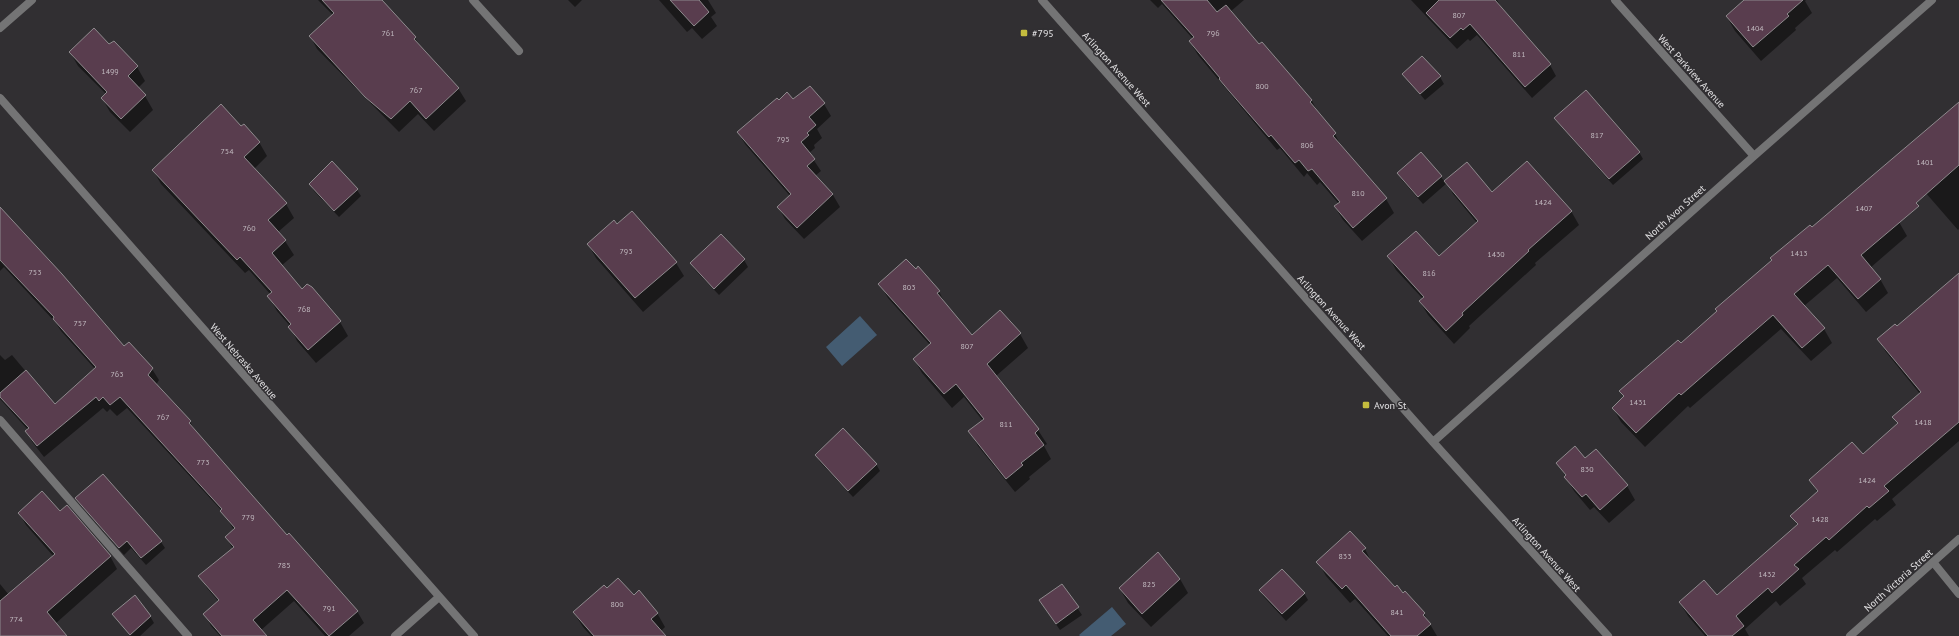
<svg xmlns="http://www.w3.org/2000/svg" width="1959" height="636" font-family="'PT Sans',sans-serif">
  <style>
    .water { fill: #445c72 }
    .shadow { fill: #0007 }
    .building { fill: #593d4e; stroke: #8e8a8d }
    .lines { fill: none; stroke-linecap: round; stroke-linejoin: round }
    .service { stroke: #747475; stroke-width: 8 }
    .minor { stroke: #747475; stroke-width: 8 }
    .tertiary { stroke: #747475; stroke-width: 8 }
    .poi-dot { fill: #c4bc3e; stroke: #312f32; stroke-width: 1.5 }
    .labels { text-anchor: middle; stroke-width: 3; stroke-linejoin: round; paint-order: stroke }
    .number-label { font-size: 8px; fill: #c0b8be }
    .poi-label { font-size: 10px; fill: #e2e1e3; stroke: #312f32; text-anchor: start }
    .street-label { font-size: 10px; fill: #e2e1e3; stroke: #312f32 }
  </style>
  <rect width="100%" height="100%" fill="#312f32"/>
  <path class="water" d="M860,316L877,335L842,366L826,347Z
    M1112,607L1126,624L1111,636H1080L1079,635Z"/>
  <path class="shadow" d="M318,0H381L415,38L422,49L458,88L466,101L434,131L418,114L399,132L317,49L310,36L333,15Z
    M568,0H582L575,7Z
    M659,0H708L716,13L711,17L717,26L702,39L692,28L687,32Z
    M1150,0H1244L1230,12L1259,46L1262,43L1312,101L1319,114L1335,134L1342,148L1386,199L1394,213L1362,241L1343,220L1335,207L1339,204L1320,182L1317,185L1307,173L1304,177L1280,148L1277,150L1198,55L1190,42L1193,39L1162,4L1158,8Z
    M1411,0H1497L1503,10L1550,65L1556,76L1532,98L1477,35L1470,41L1468,39L1457,49Z
    M1746,0H1806L1805,1L1812,13L1795,28L1796,30L1761,61L1735,31L1727,17Z
    M109,46L137,67L145,81L138,88L145,96L153,110L130,132L110,112L102,98L106,94L78,66L70,52Z
    M1403,74L1440,77L1444,84L1425,100Z
    M810,87L824,104L831,116L817,129L822,138L814,145L815,148L809,153L821,171L815,176L833,195L840,207L804,239L785,219L778,207L790,196L745,144L738,132L778,101H793Z
    M1959,103V229L1958,230L1905,169L1897,155L1923,133L1924,135Z
    M1556,118L1639,152L1643,159L1613,185L1560,125Z
    M241,127L259,142L267,156L254,169L286,204L294,218L278,232L285,241L294,255L281,266L302,290L340,322L348,336L316,363L297,341L290,326L277,311L269,297L271,295L249,270L245,273L161,184L153,170Z
    M1421,153L1445,182L1467,163L1492,194L1571,211L1579,225L1535,263L1536,265L1469,326L1470,328L1454,344L1428,315L1420,302L1423,299L1396,270L1389,257H1439L1477,223L1453,194L1447,183L1423,204L1402,180L1398,173Z
    M310,184L357,190L361,196L339,217L314,191Z
    M0,210L124,348L152,369L159,380L156,385L190,422L196,432L287,536L357,611L364,623L349,636H325L294,601L260,631L263,636H220L211,626L205,614L219,602L207,588L200,576L233,549L226,537L234,530L222,511L127,408L117,416L110,409L107,412L103,408L44,457L33,443L26,432L28,430L0,399V355L5,360L12,355L55,406L95,369L61,331L56,323L4,267L0,271Z
    M1899,222L1907,236L1870,268L1880,279L1888,293L1866,312L1837,278L1804,306L1824,329L1832,343L1811,361L1781,329L1690,408L1688,406L1645,447L1621,422L1613,408L1624,397L1621,392L1681,344L1812,229Z
    M617,225L676,263L684,276L643,312L596,258L588,244Z
    M721,235L744,260L748,267L719,295L695,270L691,263Z
    M880,284L939,291L946,306L972,336L1000,311L1020,334L1028,348L996,376L1038,430L1047,444L1044,446L1051,459L1029,477L1030,479L1015,492L978,446L970,432L983,421L964,397L952,408L922,373L914,359L930,345L888,298Z
    M1959,293V441L1892,499L1896,505L1877,521L1875,519L1837,552L1835,550L1802,578L1806,584L1780,606L1776,601L1745,629L1749,636H1705L1688,616L1680,603L1717,596L1798,526L1792,516L1818,493L1810,480L1863,456L1898,424L1894,417L1920,394L1886,352L1878,339Z
    M1596,450L1627,486L1635,500L1609,523L1594,507L1590,510L1574,491L1558,463L1585,460Z
    M816,455L876,464L880,471L853,497L820,462Z
    M76,498L161,542L165,548L146,565L131,548L124,555Z
    M60,512L110,556L117,569L55,624L65,636H2L0,633V584L9,595L54,557L26,525L19,513Z
    M1365,549L1372,563L1395,589L1403,594L1405,592L1424,614L1437,636H1388L1355,599L1350,603L1326,576L1318,562Z
    M1180,579L1188,593L1151,627L1128,603L1120,589Z
    M1062,585L1082,615L1060,630L1044,607Z
    M607,589L634,596L657,613L665,627L661,631L665,636H591L583,627L574,613Z
    M1260,591L1304,593L1308,600L1286,621L1264,597Z
    M114,614L150,616L154,623L140,636H130Z"/>
  <path class="building" d="M322,0H382L416,37L414,39L459,88L426,119L410,101L391,119L365,97L309,36L334,13Z
    M670,0H699L709,12L694,26Z
    M1161,0H1207L1217,12L1226,5L1259,44L1262,42L1312,100L1310,102L1336,133L1333,136L1387,198L1353,228L1334,206L1340,202L1312,169L1308,171L1299,160L1295,163L1271,135L1269,137L1230,92L1219,79L1220,78L1189,41L1194,37Z
    M1439,0H1495L1551,64L1525,87L1470,24L1463,30L1461,28L1450,38L1426,13Z
    M1744,0H1803L1787,14L1789,16L1753,47L1726,16Z
    M94,28L109,44L114,41L138,66L128,76L146,95L121,119L101,98L107,92L69,52Z
    M1422,56L1441,76L1420,94L1402,74Z
    M810,86L825,103L809,117L816,125L807,133L809,135L801,142L815,159L807,166L833,194L797,228L777,207L791,194L737,132L777,98L779,100L787,92L793,99Z
    M1586,90L1640,152L1609,179L1554,118Z
    M1959,102V165L1916,203L1919,206L1861,255L1881,279L1858,299L1828,265L1794,294L1825,328L1802,348L1773,315L1681,395L1679,393L1636,433L1612,408L1624,396L1619,391L1678,340L1681,343L1717,311L1715,309L1772,260L1770,258L1810,225L1812,227Z
    M221,104L241,126L244,124L260,142L244,157L287,203L268,220L286,240L272,253L302,289L307,284L312,287L341,321L308,350L288,327L291,324L267,296L272,292L240,257L237,260L152,170Z
    M1421,152L1442,176L1418,197L1397,173Z
    M332,161L358,189L334,211L309,184Z
    M1527,161L1572,211L1528,250L1529,251L1462,313L1463,315L1446,331L1419,301L1424,297L1387,256L1416,231L1439,256L1478,221L1444,181L1467,162L1492,192Z
    M0,207L62,274L124,346L129,342L153,368L148,375L191,421L189,423L287,535L289,533L358,611L329,636L287,590L253,620L267,636H222L203,614L219,600L198,576L234,547L225,537L235,528L220,511L222,509L120,397L110,405L103,397L99,401L96,397L37,446L25,431L29,428L0,397V393L26,370L55,404L96,367L53,319L54,317L0,260Z
    M632,211L677,262L635,298L587,244L614,220L617,224Z
    M721,234L745,259L714,289L690,263Z
    M906,259L916,269L918,266L940,291L937,293L972,335L1000,310L1021,333L987,364L1039,429L1035,433L1044,445L1021,463L1023,465L1006,479L968,431L984,419L956,384L944,394L913,359L931,343L878,284Z
    M1959,273V422L1884,486L1889,491L1869,508L1867,506L1829,540L1826,537L1794,565L1799,569L1772,593L1768,588L1736,616L1744,626L1732,636H1708L1679,602L1704,580L1717,595L1798,524L1790,516L1818,491L1809,480L1852,442L1863,454L1898,423L1892,417L1921,392L1877,339L1895,324L1897,326Z
    M843,428L877,464L848,491L815,455Z
    M1575,446L1585,458L1596,449L1628,485L1600,510L1586,494L1582,497L1564,477L1566,475L1556,463Z
    M103,474L162,541L141,558L127,541L119,548L75,498Z
    M42,491L60,511L67,505L111,556L47,612L67,636H0V601L55,554L18,513Z
    M1350,531L1366,548L1362,551L1395,587L1397,585L1403,593L1405,591L1425,613L1423,615L1431,624L1417,636H1391L1346,585L1342,589L1316,562Z
    M1158,552L1180,579L1142,614L1119,588Z
    M1282,569L1305,593L1282,614L1259,590Z
    M618,578L634,595L639,590L658,613L651,619L666,636H594L573,612L604,585L607,588Z
    M1062,584L1079,607L1056,624L1039,600Z
    M135,595L151,616L130,635L112,614Z"/>
  <g class="lines">
    <path class="service" d="M0,420L188,636
      M1933,562L1959,594"/>
    <path class="minor" d="M473,0L519,51
      M1042,0L1433,442L1608,636
      M1615,0L1754,156
      M0,28L32,0
      M0,98L474,636
      M1433,442L1754,156L1932,0
      M395,636L439,597"/>
    <path class="tertiary" d="M1850,636L1959,539"/>
  </g>
  <g class="poi-dot">
    <rect x="1020" y="29" width="8" height="8" rx="2"/>
    <rect x="1362" y="401" width="8" height="8" rx="2"/>
  </g>
  <g class="labels">
    <g class="number-label">
      <text x="1459" y="18">807</text>
      <text x="1755" y="31">1404</text>
      <text x="388" y="36">761</text>
      <text x="1213" y="36">796</text>
      <text x="1519" y="57">811</text>
      <text x="110" y="74">1499</text>
      <text x="1262" y="89">800</text>
      <text x="416" y="93">767</text>
      <text x="1597" y="138">817</text>
      <text x="783" y="142">795</text>
      <text x="1307" y="148">806</text>
      <text x="227" y="154">754</text>
      <text x="1925" y="165">1401</text>
      <text x="1358" y="196">810</text>
      <text x="1543" y="205">1424</text>
      <text x="1864" y="211">1407</text>
      <text x="249" y="231">760</text>
      <text x="626" y="254">793</text>
      <text x="1799" y="256">1413</text>
      <text x="1496" y="257">1430</text>
      <text x="35" y="275">753</text>
      <text x="1429" y="276">816</text>
      <text x="909" y="290">803</text>
      <text x="304" y="312">768</text>
      <text x="80" y="326">757</text>
      <text x="967" y="349">807</text>
      <text x="117" y="377">763</text>
      <text x="1638" y="405">1431</text>
      <text x="163" y="420">767</text>
      <text x="1923" y="425">1418</text>
      <text x="1006" y="427">811</text>
      <text x="203" y="465">773</text>
      <text x="1587" y="472">830</text>
      <text x="1867" y="483">1424</text>
      <text x="248" y="520">779</text>
      <text x="1820" y="522">1428</text>
      <text x="1345" y="559">833</text>
      <text x="284" y="568">785</text>
      <text x="1767" y="577">1432</text>
      <text x="1149" y="587">825</text>
      <text x="617" y="607">800</text>
      <text x="329" y="611">791</text>
      <text x="1397" y="615">841</text>
      <text x="16" y="622">774</text>
    </g>
    <g class="poi-label">
      <text x="1032" y="37">#795</text>
      <text x="1374" y="409">Avon St</text>
    </g>
    <g class="street-label">
      <text transform="translate(1117 69) rotate(48)" y="4">Arlington Avenue West</text>
      <text transform="translate(1692 71) rotate(48)" y="4">West Parkview Avenue</text>
      <text transform="translate(1675 212) rotate(-42)" y="4">North Avon Street</text>
      <text transform="translate(1332 312) rotate(48)" y="4">Arlington Avenue West</text>
      <text transform="translate(244 361) rotate(49)" y="4">West Nebraska Avenue</text>
      <text transform="translate(1547 554) rotate(48)" y="4">Arlington Avenue West</text>
      <text transform="translate(1898 580) rotate(-42)" y="4">North Victoria Street</text>
    </g>
  </g>
</svg>
